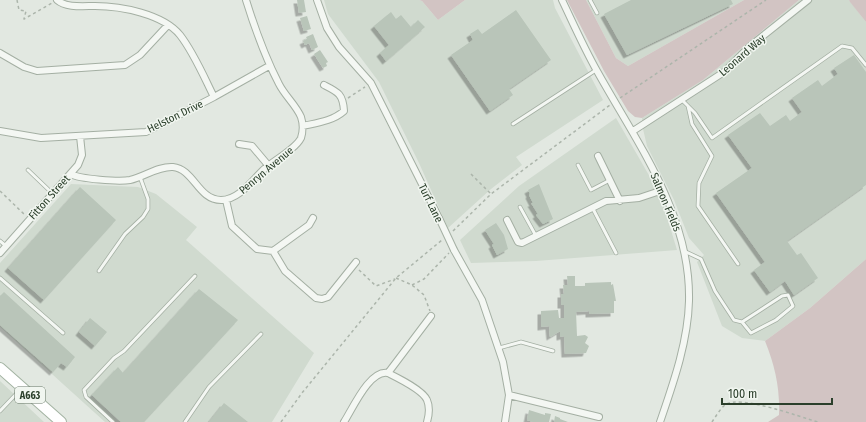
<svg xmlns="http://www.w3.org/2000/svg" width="866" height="422" font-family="'Fira Sans Condensed',sans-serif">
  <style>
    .built { fill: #d0dacf }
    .green { fill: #d2c4c3 }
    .building { fill: #b9c5b9; filter: url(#shadow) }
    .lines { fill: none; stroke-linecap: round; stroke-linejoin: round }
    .lane-casing { stroke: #a4afa3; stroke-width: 4.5 }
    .street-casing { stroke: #a4afa3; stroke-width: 8 }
    .primary-casing { stroke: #a3b3a2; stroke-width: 12 }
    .path { stroke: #acb5ab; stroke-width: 1.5; stroke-dasharray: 3 3; stroke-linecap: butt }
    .lane { stroke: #f4f7f3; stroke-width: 3 }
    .street { stroke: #f4f7f3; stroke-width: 6 }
    .primary { stroke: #fff; stroke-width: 10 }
    .street-bridge-casing { stroke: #a4afa3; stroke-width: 8; stroke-linecap: butt }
    .street-bridge { stroke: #f4f7f3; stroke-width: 6 }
    .labels { text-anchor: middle; stroke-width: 3; stroke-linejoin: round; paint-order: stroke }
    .shield { fill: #f1f6f0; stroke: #667666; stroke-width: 1 }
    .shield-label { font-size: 10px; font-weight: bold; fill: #2b3f2b }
    .street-label { font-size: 11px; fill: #2b3f2b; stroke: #f1f6f0 }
  </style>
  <defs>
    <filter id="shadow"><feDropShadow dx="-3.5" dy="3.5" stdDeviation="0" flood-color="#0004"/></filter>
  </defs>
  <rect width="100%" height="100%" fill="#e2e8e1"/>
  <path class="built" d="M324,0H419L422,1L438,20L465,0H553L555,8L603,100L516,157L522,165L491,189L448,228L419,163L379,82L328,14Z
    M586,0H744L628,66L616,58Z
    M799,0H849L866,22V259L810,308L765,341L742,338L722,326L697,262L704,255L689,238L674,200L647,146L643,129L642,118L703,80Z
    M616,118L654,184L663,204L677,250L536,261L471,263L460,240L519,186Z
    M71,184L138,187L156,194L197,227L186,240L314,353L272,422H105L0,327V263Z
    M0,381L44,422H0Z"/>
  <path class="green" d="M419,0H465L438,20L422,1Z
    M567,0H586L616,58L628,66L744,0H799L703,80L642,118L635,117L628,111L604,71Z
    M849,0H866V22L850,2Z
    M866,259V422H768L779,415C780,388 775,366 765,341L810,308Z"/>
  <path class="building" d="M297,0H304L306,12L299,13Z
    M631,0H731L733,4L627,55L604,14Z
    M516,10L551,60L509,89L513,95L490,111L451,55L473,40L470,34L478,29L482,34Z
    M391,12L396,19L401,15L411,27L418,20L425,27L386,61L380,53L389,45L374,26Z
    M307,16L311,29L304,31L300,18Z
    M313,34L318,47L312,50L309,43L305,45L303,41L307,39L306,37Z
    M320,50L328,62L326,63L327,66L323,68L314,54Z
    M854,55L866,72V185L787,241L797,255L801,253L818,278L794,295L785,281L770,292L754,270L765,262L716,193L752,168L728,135L760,113L770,126L786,115L790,121L802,112L792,98L818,80L822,86L838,74L834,68Z
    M539,184L553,219L543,224L536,215L538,214L531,203H533L529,195L530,194L528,190Z
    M80,187L116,220L44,300L8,268Z
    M496,223L504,235L508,249L497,255L492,245L494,244L485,230Z
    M567,276H575V286H585V283L611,282V285L613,284L616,301H614V313L589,314V311L576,312L577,336L585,335L588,337L585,343L589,346L586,353L565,354L564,336L560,337V331L550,337L549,326L541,327V311L558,310L559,318H564V305H561V294H564L563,285H568Z
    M199,289L238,320L144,422H121L92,395L118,367L123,373Z
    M4,292L75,357L67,367L61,363L53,372L0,325V296Z
    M90,318L107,332L95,346L79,332Z
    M224,403L248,422H209Z
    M529,410L545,415V413L551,414L549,422H533L527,420Z
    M555,416L560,418V419L568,422H554Z"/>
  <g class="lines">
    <defs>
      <path id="lane" d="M590,0L597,13
        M681,99L695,113L712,138L842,46L852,48L866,65
        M688,106L692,124L712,156L699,183L698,206L738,264
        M513,124L596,70
        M578,165L591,190L610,180
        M28,170L52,193
        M520,207L536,236
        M592,207L616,253
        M0,241L6,246
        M684,251L701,259L715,291L734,320L742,322L782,296L788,295L793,306L776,320L751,333L742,322
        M99,271L125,234L143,217L148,209V199L140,177
        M0,278L63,333
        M499,348L521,342L553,351
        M0,411L21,389
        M113,422L86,397L84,390L114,358L124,351L195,276
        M185,422L209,387L261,334"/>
      <path id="street" d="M57,0C66,8 83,6 95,6C121,6 163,14 180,35C194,53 204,77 214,97
        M317,0L327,28L339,47L371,83L439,218
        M562,0C573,23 584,48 597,71C637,143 691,215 689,301C688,342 673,384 660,422
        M0,53L24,67L37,71L125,65L140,55L168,25
        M303,126C316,123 333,121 344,111C343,94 338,92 324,85
        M0,131L41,138L146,132L214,97L269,66
        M633,131L724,72L749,47L808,0
        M239,144L252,146L268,165
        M598,156L620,201
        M70,174C80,179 119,182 130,180C144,177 158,166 173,167C194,169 198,200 221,200C238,200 251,182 262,171C272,161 295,150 301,138C303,132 303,123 301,117C296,105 285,96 279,84C265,57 255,29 246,0
        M226,200L232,226L257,249L273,251L285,271L316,298L322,299L328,297L356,262
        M507,220L518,242L522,243L606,201L639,198L663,190
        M454,250L482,300L503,362L509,395L505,422
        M273,251L309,225L313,218
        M0,253L78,165L82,155L80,136
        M388,373L431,316
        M509,395L599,417
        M344,422C353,408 370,369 388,373C398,378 423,390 427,400C430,407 429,415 427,422"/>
      <path id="primary" d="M0,368L61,422"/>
    </defs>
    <use href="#lane" class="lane-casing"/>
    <use href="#street" class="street-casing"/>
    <use href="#primary" class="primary-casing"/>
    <path class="path" d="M17,0L19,10L26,11L24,19L52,3
      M348,98L365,87
      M620,98L766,0
      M471,174L491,194
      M0,191L25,215
      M453,231L491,194L610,105
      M359,270L376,286L395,279
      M396,278L412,285L424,295L430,311
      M412,285L424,279L449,253
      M281,422L302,393L396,278L442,240
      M712,422C716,416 720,409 725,405C739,394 800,417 818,422"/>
    <use href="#lane" class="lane"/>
    <use href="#street" class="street"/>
    <use href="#primary" class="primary"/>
    <defs>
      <path id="street-bridge" d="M439,218L454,250"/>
    </defs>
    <use href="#street-bridge" class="street-bridge-casing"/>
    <use href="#street-bridge" class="street-bridge"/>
  </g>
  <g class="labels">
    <rect class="shield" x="15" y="387" width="30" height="16" rx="3"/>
    <g class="shield-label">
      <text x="30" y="399">A663</text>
    </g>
    <g class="street-label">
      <text transform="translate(742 55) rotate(-41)" y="4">Leonard Way</text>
      <text transform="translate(175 116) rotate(-26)" y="4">Helston Drive</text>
      <text transform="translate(266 170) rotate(-40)" y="4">Penryn Avenue</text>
      <text transform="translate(49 197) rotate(-48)" y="4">Fitton Street</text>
      <text transform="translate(666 202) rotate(67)" y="4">Salmon Fields</text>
      <text transform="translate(431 203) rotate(64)" y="4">Turf Lane</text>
    </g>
  </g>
  <path d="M722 398v6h110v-6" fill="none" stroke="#2b3f2b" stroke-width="2"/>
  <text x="728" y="398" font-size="12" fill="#2b3f2b" stroke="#f1f6f0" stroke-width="3" paint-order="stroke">100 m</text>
</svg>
